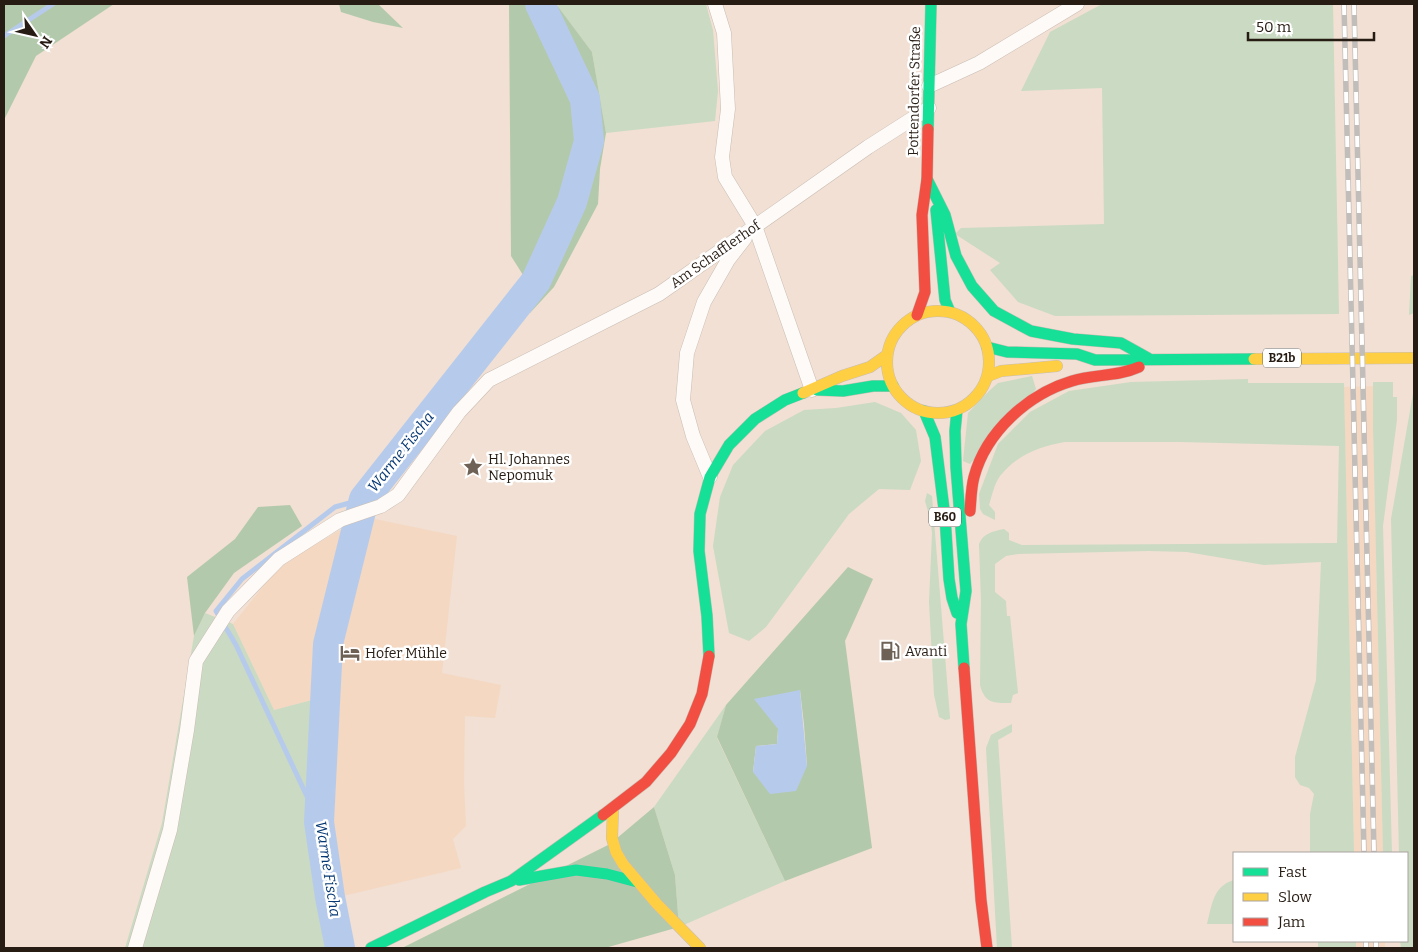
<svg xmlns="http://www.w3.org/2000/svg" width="1418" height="952" font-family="Bitter,serif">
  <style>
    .built { fill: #f4d8c2 }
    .green { fill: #cbdac2 }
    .forest { fill: #b3c9ac; fill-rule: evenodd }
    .water { fill: #b6cbeb }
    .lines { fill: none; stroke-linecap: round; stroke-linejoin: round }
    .stream { stroke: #b6cbeb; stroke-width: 5 }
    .river { stroke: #b6cbeb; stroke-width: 30 }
    .street-casing { stroke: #cabdb3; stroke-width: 15 }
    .fast-casing { stroke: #cabdb3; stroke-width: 12 }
    .slow-casing { stroke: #cabdb3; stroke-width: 12 }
    .jam-casing { stroke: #cabdb3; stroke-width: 12 }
    .street { stroke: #fdfaf8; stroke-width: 14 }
    .fast { stroke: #16e098; stroke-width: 11 }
    .slow { stroke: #ffcf43; stroke-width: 11 }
    .jam { stroke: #f24e42; stroke-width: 11 }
    .rail-casing { stroke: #c1bdba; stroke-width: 5.5 }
    .rail { stroke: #fff; stroke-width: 4; stroke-dasharray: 11; stroke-linecap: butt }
    .labels { text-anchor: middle; stroke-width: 5; stroke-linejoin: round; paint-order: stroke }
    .shield { fill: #fff; stroke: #68605a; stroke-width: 1 }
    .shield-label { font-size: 12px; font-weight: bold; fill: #271c13 }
    .street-label { font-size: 14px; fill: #271c13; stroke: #fff }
    .poi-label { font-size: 14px; fill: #271c13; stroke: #fff; text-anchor: start }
    .water-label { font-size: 15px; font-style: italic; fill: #053772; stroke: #fff }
  </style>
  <rect width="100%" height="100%" fill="#f1e0d3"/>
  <path class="built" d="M1373,386V428L1383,853H1354L1344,387Z
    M375,519L457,536L442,673L501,685L495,718L465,716L464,782L466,826L453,839L461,868L343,896L330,821V729L332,688L315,685L312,700L274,710L233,624L280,565L342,529Z
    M1356,941H1385V948H1356Z"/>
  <path class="green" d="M562,4H706L713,30L718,91L715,121L606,133L592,52L557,6Z
    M1102,4H1333L1339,314L1055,316L1018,302L990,270L1000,263L955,234L961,228L1104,224L1102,88L1021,91L1050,32Z
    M1414,275V313L1409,315L1411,276Z
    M1032,376L1036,389L970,464L963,461L968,413L990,390L998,383Z
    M1248,379V383H1344L1354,853H1310V814L1314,794L1309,788L1300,785L1295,777V757L1316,680L1321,562L1264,565L1187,552L1149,551L1018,554L1006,556L995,564V592L1006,601L1007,616H1010L1018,693L1013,695L1011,703C994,703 985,704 980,685L981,601L979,544C983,533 994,531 1004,529L1009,533V540L1022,545L1337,543L1339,446L1181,442H1065C1040,446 1017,455 1000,476C994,484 992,496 989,505L995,512V520L983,514L980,509L979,494L998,444L1030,412L1069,391L1131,382Z
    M1373,382H1393V397H1397V420L1383,526L1392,853H1383L1373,428Z
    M1414,388V948H1401L1400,941H1407V853H1399L1391,519Z
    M875,402L901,413L916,430L921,461L910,490L879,489L849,514L766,627L749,641L729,633L713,546L720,497L733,465L765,431L804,410L836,408Z
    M927,493L932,496L950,717V719L945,720L939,717L934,695L929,602L932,534L931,522L925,501Z
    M205,613L233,624L274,710L312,700L313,827L326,948H125L162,823L194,636Z
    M726,705L717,738L785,881L679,927L675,875L654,807Z
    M1012,724V732L998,740L1012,948H997L986,748L991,735Z
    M1234,880V924H1207C1212,905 1213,886 1234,880Z
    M1318,941H1356V948H1318Z"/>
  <path class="forest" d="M4,4H114L36,56L4,120Z
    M339,4H378L403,28L373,22L341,12Z
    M509,4H556L592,52L606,133L600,169L598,204L554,287L530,313L523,275L511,256Z
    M290,505L302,526L234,573L205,613L194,636L187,577L235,539L258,507Z
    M848,567L873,579L845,641L872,848L785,881L717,737L726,705ZM800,690L804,725L807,766L753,772L756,746L777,744L778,729Z
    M654,807L675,875L679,927L605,948H402L610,844Z"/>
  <path class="water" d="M800,690L807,766L796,791L770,794L753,772L756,746L777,744L778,729L754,699Z"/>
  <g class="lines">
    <path class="stream" d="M4,36L53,4
      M319,822L236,645L216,611L242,579L335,507L364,499"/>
    <path class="river" d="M340,948L330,897L319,822L328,644L364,499L536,281L572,202L589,141L585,99L540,4"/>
    <defs>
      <path id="street" d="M715,4L724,33L728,109L722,157L725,177L755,226L812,390
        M929,86L979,63L1077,4
        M710,477L693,436L683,400L687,353L704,302L728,260L745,238
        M135,948L170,830L187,730L196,661L228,611L279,559L340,520L381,506L398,495L459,412L489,380L659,294L868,147L929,108"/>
      <path id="fast" d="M928,129L931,4
        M927,179L945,215L956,256L972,286L994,311L1031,331L1073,339L1121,343L1148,358
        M936,210L945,300L950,312
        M987,347L1007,352L1077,354L1095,360L1254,359
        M817,390L843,391L873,386H893
        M957,410L955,431L956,467L966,591L961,624L964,668
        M924,411L935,437L945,517L949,579L952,598L957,613
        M709,656L707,616L699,551L700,514L710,477L729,445L755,419L785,400L803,393
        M519,880L576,870L607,874L637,882
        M371,948L485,892L511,881L603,815"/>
      <path id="slow" d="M887 362a51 51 0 1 1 102 0a51 51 0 1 1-102 0Z
        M1254,359L1414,358
        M988,376L1001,371L1057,366
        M803,393L842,376L870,367L887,355
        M613,808L612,838L616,852L623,864L657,904L700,948"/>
      <path id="jam" d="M917,315L925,292L922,215L927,179L928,129
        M970,511C971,500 971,488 974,477C986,432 1028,394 1072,381C1094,374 1117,377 1139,367
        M964,668L981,900L987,948
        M603,815L646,782L671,753L690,724L702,694L709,656"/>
    </defs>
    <use href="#street" class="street-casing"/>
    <use href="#fast" class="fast-casing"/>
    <use href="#slow" class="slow-casing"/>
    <use href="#jam" class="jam-casing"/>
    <use href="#street" class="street"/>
    <use href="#fast" class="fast"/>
    <use href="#slow" class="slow"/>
    <use href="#jam" class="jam"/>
    <defs>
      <path id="rail" d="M1344,4L1364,853
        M1354,4L1374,853
        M1366,941V948
        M1376,941V948"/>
    </defs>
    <use href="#rail" class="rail-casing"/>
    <use href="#rail" class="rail"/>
  </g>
  <defs>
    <symbol id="sight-bare" viewBox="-9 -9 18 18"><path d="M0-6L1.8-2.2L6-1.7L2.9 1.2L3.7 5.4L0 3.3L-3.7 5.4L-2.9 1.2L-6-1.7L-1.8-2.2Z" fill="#6e6156" stroke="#fff" stroke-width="2.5" paint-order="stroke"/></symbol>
    <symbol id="fuel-bare" viewBox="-9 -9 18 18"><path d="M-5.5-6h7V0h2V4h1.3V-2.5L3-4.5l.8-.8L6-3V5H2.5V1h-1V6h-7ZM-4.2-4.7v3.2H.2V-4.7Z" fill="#6e6156" stroke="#fff" stroke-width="2.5" paint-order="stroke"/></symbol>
    <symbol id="hotel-bare" viewBox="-9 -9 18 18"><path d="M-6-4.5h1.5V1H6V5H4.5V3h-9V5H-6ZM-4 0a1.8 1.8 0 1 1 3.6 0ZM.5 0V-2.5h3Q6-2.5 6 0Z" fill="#6e6156" stroke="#fff" stroke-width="2.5" paint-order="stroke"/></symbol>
  </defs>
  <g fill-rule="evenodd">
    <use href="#sight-bare" x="459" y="453" width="28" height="28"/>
    <use href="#fuel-bare" x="876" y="637" width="28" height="28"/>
    <use href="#hotel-bare" x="336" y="639" width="28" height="28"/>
  </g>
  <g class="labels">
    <g class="shield">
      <rect x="1263" y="348.5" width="38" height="19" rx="4"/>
      <rect x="929" y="507.5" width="32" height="19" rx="4"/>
    </g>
    <g class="shield-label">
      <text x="1282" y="362">B21b</text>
      <text x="945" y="521">B60</text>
    </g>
    <g class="street-label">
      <text transform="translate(914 91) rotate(-89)" y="5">Pottendorfer Straße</text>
      <text transform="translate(715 254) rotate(-35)" y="5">Am Schafflerhof</text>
    </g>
    <g class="poi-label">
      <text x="488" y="464">Hl. Johannes<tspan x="488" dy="16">Nepomuk</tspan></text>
      <text x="905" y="656">Avanti</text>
      <text x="365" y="658">Hofer Mühle</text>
    </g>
    <g class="water-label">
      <text transform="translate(401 452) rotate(-52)" y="5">Warme Fischa</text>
      <text transform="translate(328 869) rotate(81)" y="5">Warme Fischa</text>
    </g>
  </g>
  <rect width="1418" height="952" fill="none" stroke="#271c13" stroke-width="10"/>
  <rect x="1233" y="852" width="175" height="90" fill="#ffffff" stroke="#a9a4a1"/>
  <rect x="1243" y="868" width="25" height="8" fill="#16e098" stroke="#a9a4a1"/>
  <text x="1278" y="877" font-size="15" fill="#271c13">Fast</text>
  <rect x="1243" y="893" width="25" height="8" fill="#ffcf43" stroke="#a9a4a1"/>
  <text x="1278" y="902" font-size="15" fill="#271c13">Slow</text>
  <rect x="1243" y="918" width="25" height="8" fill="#f24e42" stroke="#a9a4a1"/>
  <text x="1278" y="927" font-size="15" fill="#271c13">Jam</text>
  <g transform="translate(35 35) rotate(124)" stroke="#ffffff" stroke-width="4" paint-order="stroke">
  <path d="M0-4L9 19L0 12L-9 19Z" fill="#271c13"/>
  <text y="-8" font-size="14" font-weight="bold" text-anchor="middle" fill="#271c13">N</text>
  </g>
  <path d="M1248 32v8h126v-8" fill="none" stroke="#271c13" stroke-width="2.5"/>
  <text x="1256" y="32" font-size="15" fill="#271c13" stroke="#ffffff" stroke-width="4" paint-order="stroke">50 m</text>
</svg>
